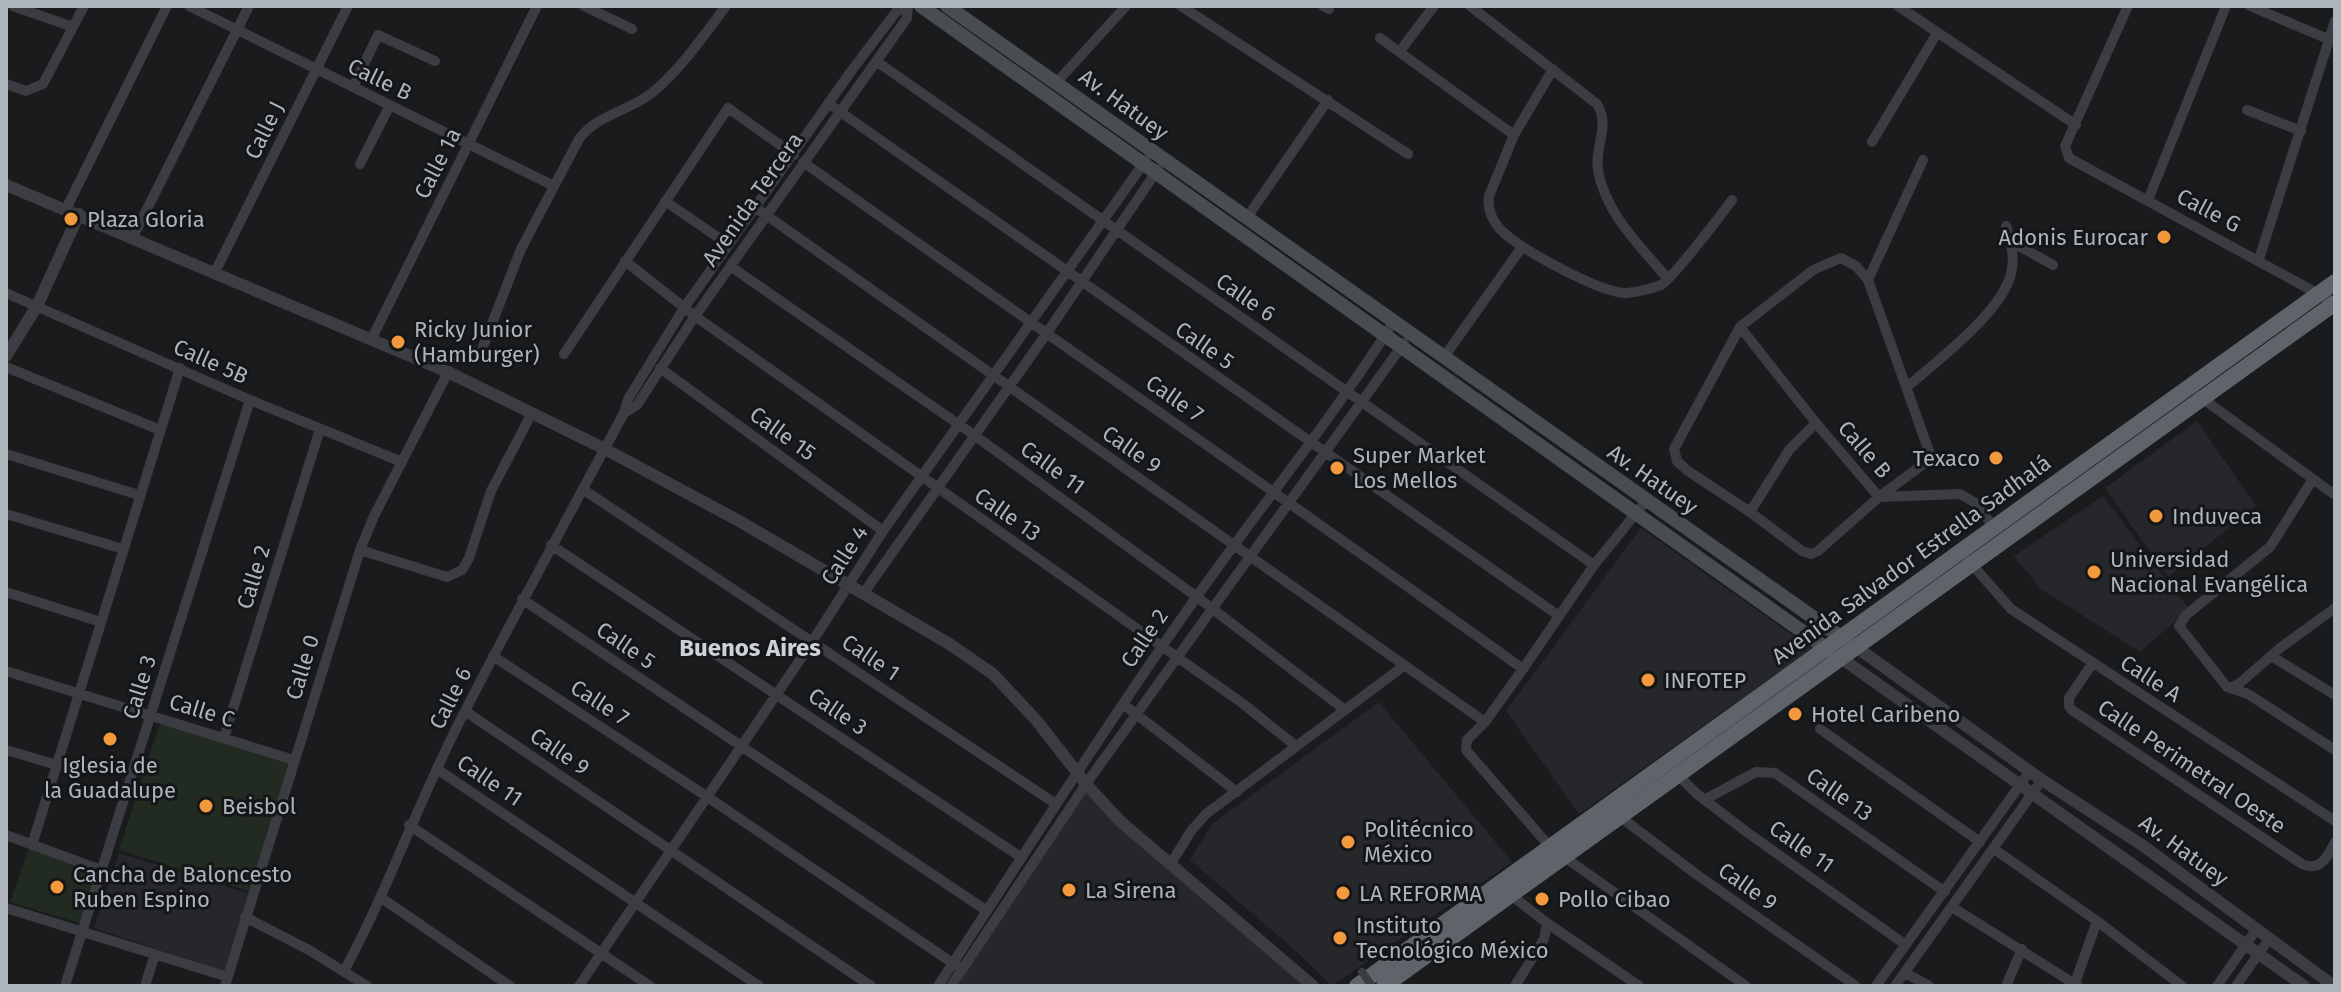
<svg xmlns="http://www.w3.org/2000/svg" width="2341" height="992" font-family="'Fira Sans',sans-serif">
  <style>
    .built { fill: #26272a }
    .green { fill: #222b22 }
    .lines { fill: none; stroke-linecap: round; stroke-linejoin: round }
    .minor { stroke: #3b3d42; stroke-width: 10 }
    .tertiary { stroke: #3b3d42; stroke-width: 12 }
    .secondary { stroke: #494d52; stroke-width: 14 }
    .trunk { stroke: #5f646a; stroke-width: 16 }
    .pedestrian-bridge { stroke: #3b3d42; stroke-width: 8 }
    .poi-dot { fill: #f3983c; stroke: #151618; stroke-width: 3 }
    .labels { text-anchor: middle; stroke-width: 6; stroke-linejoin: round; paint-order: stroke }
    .street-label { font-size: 22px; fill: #adb4bc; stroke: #151618 }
    .poi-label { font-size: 22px; fill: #adb4bc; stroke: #151618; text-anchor: start }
    .neighbourhood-label { font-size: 24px; font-weight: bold; fill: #ced2d8; stroke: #151618 }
  </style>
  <rect width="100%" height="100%" fill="#1a1b1d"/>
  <path class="built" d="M2197,421L2256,506L2168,577L2105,488Z
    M2103,496L2189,609L2140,652L2041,589L2014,556Z
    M1641,528L1812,649L1579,814L1506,711Z
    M1379,702L1512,862L1332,986L1296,951L1190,860L1212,824Z
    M1086,785L1311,986H955Z
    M119,853L250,894L226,972L94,928Z"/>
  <path class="green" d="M161,720L291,761L252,892L119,850Z
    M30,846L102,872L86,925L10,902Z"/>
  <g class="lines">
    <path class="minor" d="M13,6L73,27
      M189,6L554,186
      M584,6L632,29
      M1181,6L1408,154
      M1323,6L1329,9
      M1470,6L1597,104C1611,127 1594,146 1598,170C1605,213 1641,247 1668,279
      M1898,6L2076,125
      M2128,6L2065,146L2069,158L2335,303
      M2250,6L2328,39
      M1380,38L1514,135
      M1400,51L1434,6
      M876,61L1594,565
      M1553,69L1514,135L1489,196C1487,209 1492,220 1500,229C1519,249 1599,292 1625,293C1634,293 1653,288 1661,285C1672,279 1721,215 1732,200
      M1056,83L1126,6
      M6,84L26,91L43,84L84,6
      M353,87L378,35L435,61
      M829,104L1559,616
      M2247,110L2301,131
      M1872,142L1937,33
      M803,162C1043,332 1285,498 1523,669
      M360,164L390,105
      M2148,200L2226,6
      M665,201L729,245
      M756,208L1485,722
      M66,209L167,6
      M1248,216L1328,100
      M133,237L249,6
      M2012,242L2053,265
      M1841,258L1856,266L1868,280L1930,454L1926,462L1879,497L1818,551L1811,554L1802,551L1750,512L1688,471L1677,461L1674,449L1740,327L1813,270Z
      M2259,259L2335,21
      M625,261L695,316L1242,703L1296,746
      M730,266L974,435L1197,597L1345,710
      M215,272L348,6
      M1868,280L1923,160
      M6,293L250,400L402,462
      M1740,327L1816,423L1879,497L1960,494L1974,502L1993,526
      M372,338L537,6
      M564,354L728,108L794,155
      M479,357L521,249L579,139C598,114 630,111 653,92C681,69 704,35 726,6
      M1444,357L1522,247
      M6,367L160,430
      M660,368L883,531
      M1907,387C1936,362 1996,316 2009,280C2016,261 2012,244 2006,226
      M2199,396L2335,495
      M624,413L637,405L695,316L907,18L908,6
      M6,454L139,495
      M2313,479L2270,547L2186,615L2179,626L2227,687L2248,694L2335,750
      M584,490L1056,804
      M1750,512L1789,450L1816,423
      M6,514L123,549
      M551,545L1022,858
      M360,550L447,577L462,570L469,558L491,491L532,413
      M1969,561L2011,609L2335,821
      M6,592L101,622
      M863,594L1047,333L1158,169
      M522,599L987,911
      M493,656L706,796L957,966
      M2271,656L2335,695
      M2092,664L2069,698V706L2072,710L2302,864C2321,872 2327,857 2335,842
      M6,671L294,760
      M2230,688L2240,683L2280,648L2335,608
      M1123,704L1237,792
      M465,711L871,986
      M1820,729L1980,842
      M224,738L320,429
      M6,750L57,765
      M437,769L759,986
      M1679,776L1697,794L1748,833L1906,945
      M1704,800L1756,772L1775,773L1945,892
      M1619,816L1696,874L1856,986
      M409,825L650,986
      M6,835L101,870
      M32,845L180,368
      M1550,847L1466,750L1467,740L1485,722L1523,669L1594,565L1646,501
      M1994,849L2097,921L2182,986
      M1563,856L1746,986
      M1170,865L1191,831L1206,814L1405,665
      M1507,892L1547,923L1639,986
      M380,897L510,986
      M1952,907L2078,986
      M6,908L228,977
      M245,917L309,950L367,986
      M344,971C389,888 420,797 464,713C516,612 570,513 624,413L628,399L684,308L852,70L896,12L908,6
      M1905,973L1929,986
      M65,986L250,400
      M145,986L155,954
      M225,986L360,550L374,516L448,372
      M579,986L812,642L883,531L1146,160
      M938,986C1024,854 1109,721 1200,592C1264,502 1335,415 1394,321
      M951,986L1086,784L1404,343
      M1515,986L1544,939L1547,923
      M1876,986L2030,771
      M1895,986L2042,780
      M2006,986L2022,949
      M2074,986L2097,921
      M2217,986L2256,930
      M2236,986L2269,939"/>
    <path class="tertiary" d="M6,185L448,372L605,449L741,522L951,645L993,674L1037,721L1086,784L1120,821L1313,986
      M6,356L37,306L79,214
      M1856,647L2042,780L2142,845L2334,986
      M1841,658L2304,986"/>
    <path class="secondary" d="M921,6L1834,654
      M947,6L1848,642"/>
    <path class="trunk" d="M1357,986L2335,282
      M1384,986L2335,303"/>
    <path class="pedestrian-bridge" d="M1362,972L1372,986"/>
  </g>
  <g class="poi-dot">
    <circle cx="71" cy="219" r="8"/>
    <circle cx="2164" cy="237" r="8"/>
    <circle cx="398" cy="342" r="8"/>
    <circle cx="1996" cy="458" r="8"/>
    <circle cx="1337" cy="468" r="8"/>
    <circle cx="2156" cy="516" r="8"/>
    <circle cx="2094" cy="572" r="8"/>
    <circle cx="1648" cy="680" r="8"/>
    <circle cx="1795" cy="714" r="8"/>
    <circle cx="110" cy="739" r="8"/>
    <circle cx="206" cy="806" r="8"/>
    <circle cx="1348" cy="842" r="8"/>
    <circle cx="57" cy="887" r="8"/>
    <circle cx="1069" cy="890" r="8"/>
    <circle cx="1343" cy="893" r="8"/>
    <circle cx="1542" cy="899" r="8"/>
    <circle cx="1340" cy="938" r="8"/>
  </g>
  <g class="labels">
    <g class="street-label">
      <text transform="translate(380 79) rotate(26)" y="8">Calle B</text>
      <text transform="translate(1124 104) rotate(36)" y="8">Av. Hatuey</text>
      <text transform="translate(264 130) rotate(-64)" y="8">Calle J</text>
      <text transform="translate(437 163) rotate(-63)" y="8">Calle 1a</text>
      <text transform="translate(752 199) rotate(-55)" y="8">Avenida Tercera</text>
      <text transform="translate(2209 210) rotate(28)" y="8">Calle G</text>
      <text transform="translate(1246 297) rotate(35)" y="8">Calle 6</text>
      <text transform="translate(1205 345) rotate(35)" y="8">Calle 5</text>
      <text transform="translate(211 361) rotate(24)" y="8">Calle 5B</text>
      <text transform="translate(1175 398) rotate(35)" y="8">Calle 7</text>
      <text transform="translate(783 433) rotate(36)" y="8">Calle 15</text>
      <text transform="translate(1132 449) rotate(35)" y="8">Calle 9</text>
      <text transform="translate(1865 449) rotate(49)" y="8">Calle B</text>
      <text transform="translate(1053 467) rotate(36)" y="8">Calle 11</text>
      <text transform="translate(1653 479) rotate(35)" y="8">Av. Hatuey</text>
      <text transform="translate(1008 514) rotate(35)" y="8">Calle 13</text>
      <text transform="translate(844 555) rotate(-57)" y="8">Calle 4</text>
      <text transform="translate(1911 559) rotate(-36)" y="8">Avenida Salvador Estrella Sadhalá</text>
      <text transform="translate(253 577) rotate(-73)" y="8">Calle 2</text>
      <text transform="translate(1144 638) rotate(-56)" y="8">Calle 2</text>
      <text transform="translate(626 645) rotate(34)" y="8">Calle 5</text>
      <text transform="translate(871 657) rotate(34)" y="8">Calle 1</text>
      <text transform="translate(302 667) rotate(-73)" y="8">Calle 0</text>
      <text transform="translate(2151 678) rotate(33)" y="8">Calle A</text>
      <text transform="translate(139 687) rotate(-73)" y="8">Calle 3</text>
      <text transform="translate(450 698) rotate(-63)" y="8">Calle 6</text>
      <text transform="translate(600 702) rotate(33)" y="8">Calle 7</text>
      <text transform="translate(202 710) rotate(17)" y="8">Calle C</text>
      <text transform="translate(838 711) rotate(34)" y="8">Calle 3</text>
      <text transform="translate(560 751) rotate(34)" y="8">Calle 9</text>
      <text transform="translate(2192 766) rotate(34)" y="8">Calle Perimetral Oeste</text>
      <text transform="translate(490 780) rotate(34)" y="8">Calle 11</text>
      <text transform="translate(1840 794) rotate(35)" y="8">Calle 13</text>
      <text transform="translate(1802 846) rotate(35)" y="8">Calle 11</text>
      <text transform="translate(2184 850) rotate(36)" y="8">Av. Hatuey</text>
      <text transform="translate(1748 886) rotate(35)" y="8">Calle 9</text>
    </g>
    <g class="poi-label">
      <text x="87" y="227">Plaza Gloria</text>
      <text x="2148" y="245" text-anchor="end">Adonis Eurocar</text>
      <text x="414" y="337">Ricky Junior<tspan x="414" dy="25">(Hamburger)</tspan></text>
      <text x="1353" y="463">Super Market<tspan x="1353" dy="25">Los Mellos</tspan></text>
      <text x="1980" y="466" text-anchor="end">Texaco</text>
      <text x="2172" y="524">Induveca</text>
      <text x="2110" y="567">Universidad<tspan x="2110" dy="25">Nacional Evangélica</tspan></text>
      <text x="1664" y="688">INFOTEP</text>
      <text x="1811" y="722">Hotel Caribeno</text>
      <text x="110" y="773" text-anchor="middle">Iglesia de<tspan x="110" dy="25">la Guadalupe</tspan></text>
      <text x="222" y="814">Beisbol</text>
      <text x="1364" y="837">Politécnico<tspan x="1364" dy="25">México</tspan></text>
      <text x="73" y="882">Cancha de Baloncesto<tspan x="73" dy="25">Ruben Espino</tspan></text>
      <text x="1085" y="898">La Sirena</text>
      <text x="1359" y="901">LA REFORMA</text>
      <text x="1558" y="907">Pollo Cibao</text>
      <text x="1356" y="933">Instituto<tspan x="1356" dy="25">Tecnológico México</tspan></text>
    </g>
    <g class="neighbourhood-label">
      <text x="750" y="656">Buenos Aires</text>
    </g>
  </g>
  <rect width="2341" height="992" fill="none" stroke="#adb4bc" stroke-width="16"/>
</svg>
